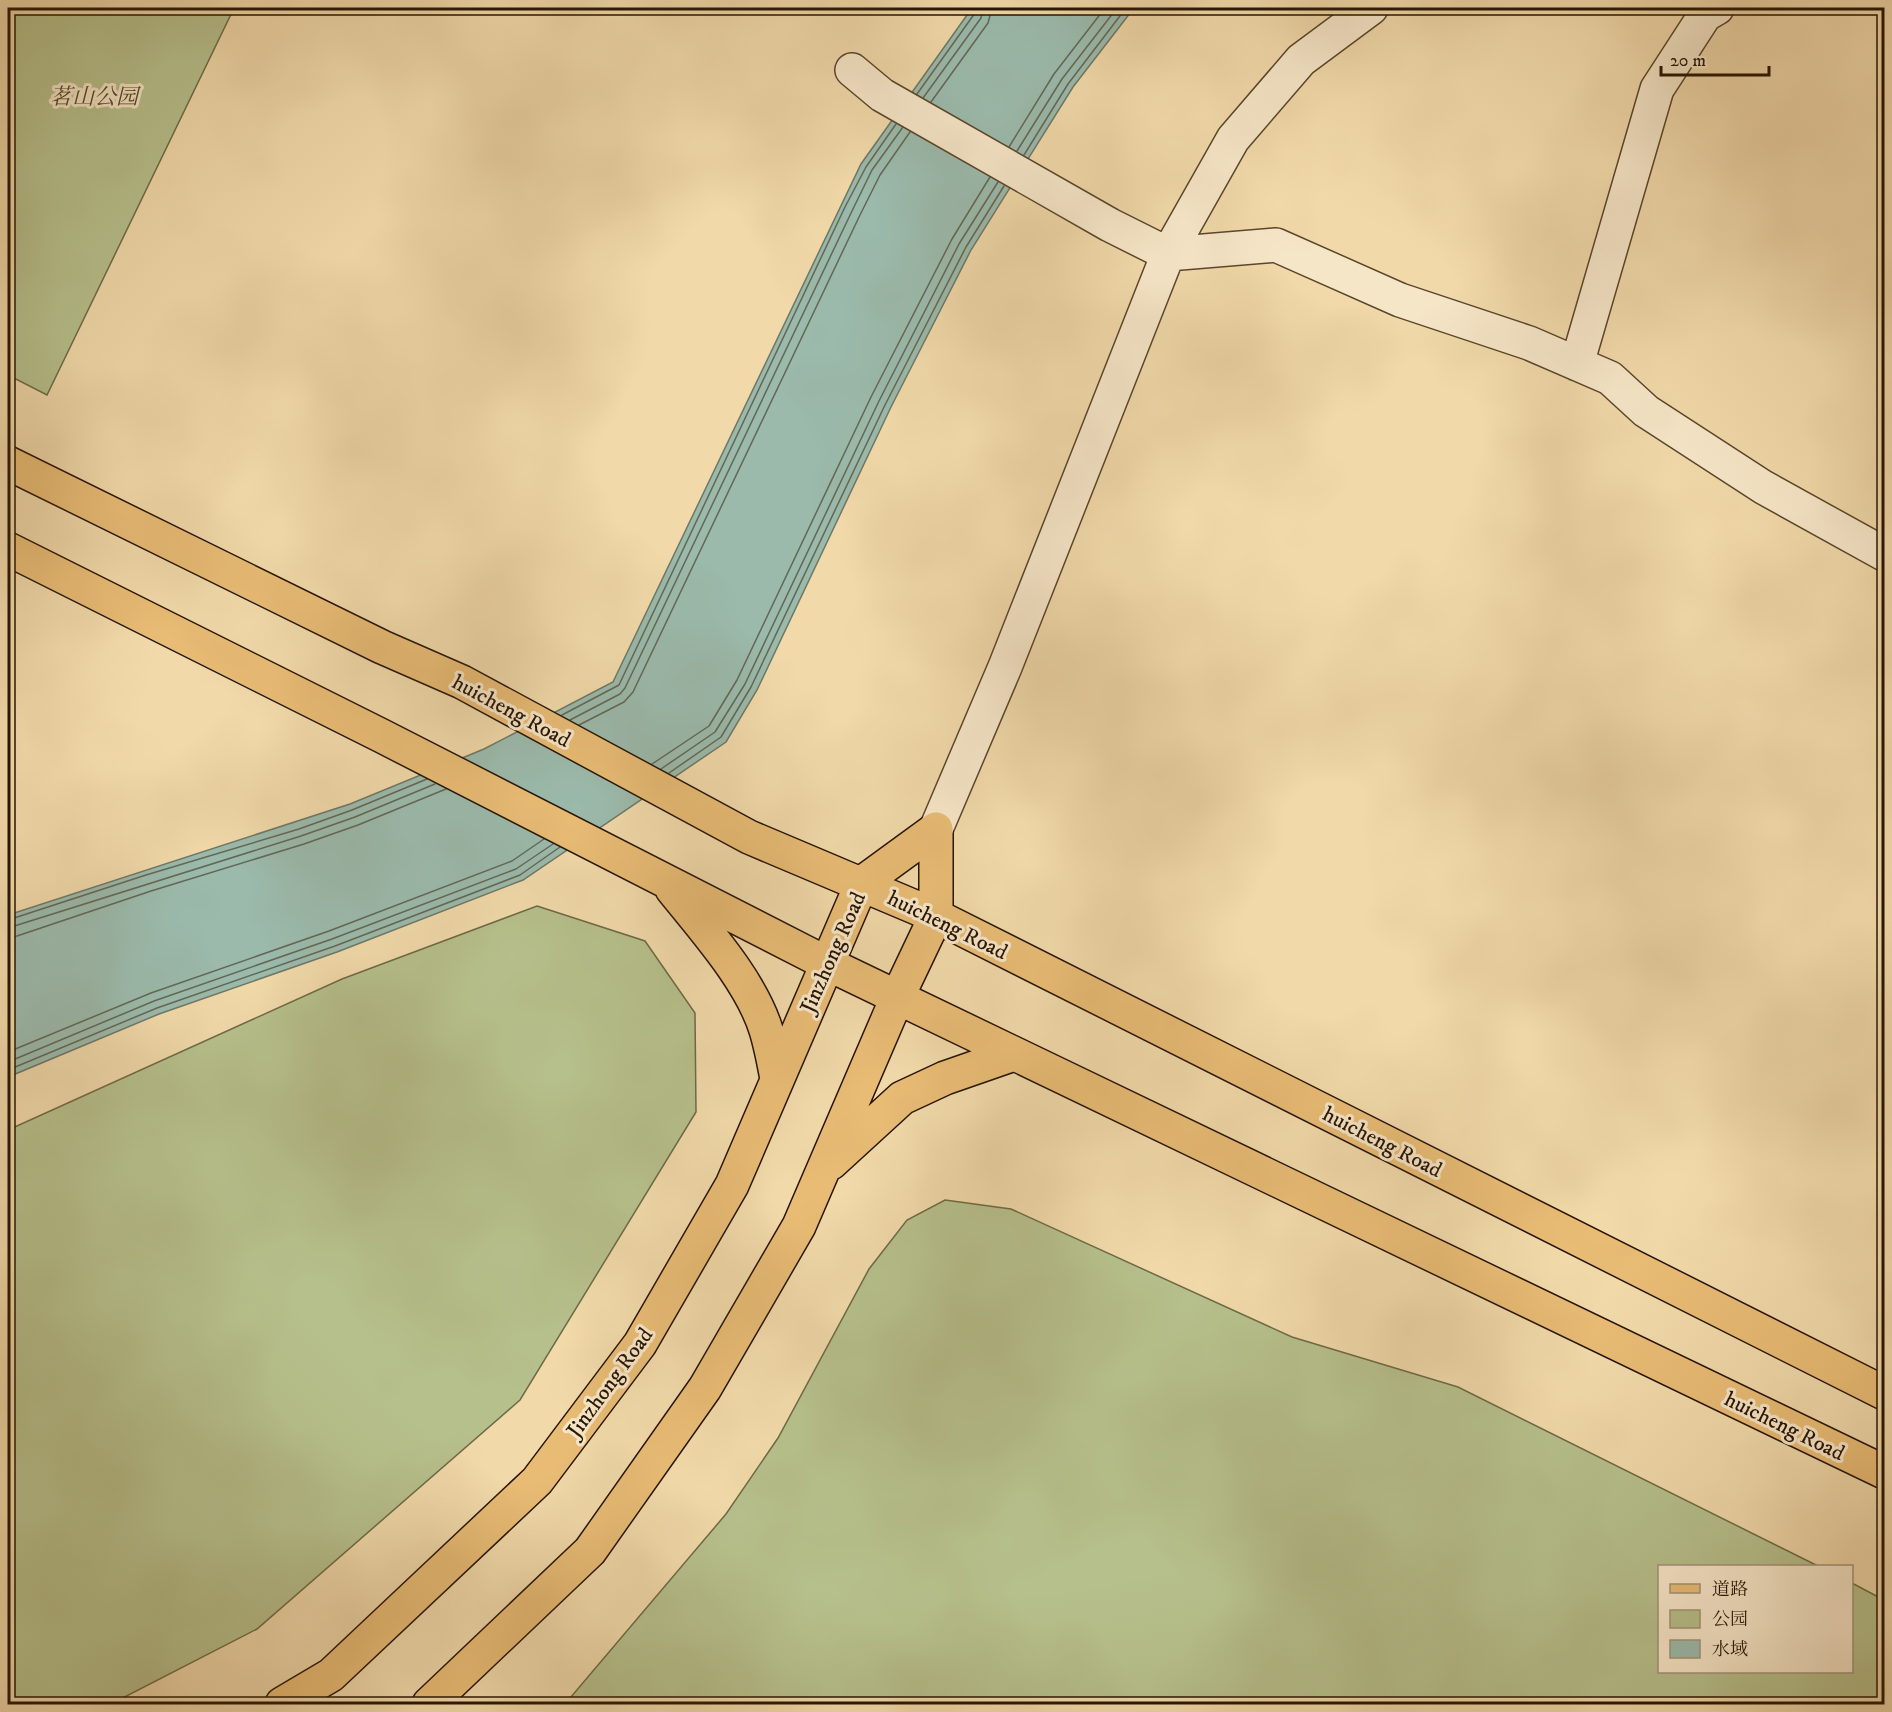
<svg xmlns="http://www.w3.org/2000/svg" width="1892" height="1712" font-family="'IM FELL DW Pica','Noto Serif SC',serif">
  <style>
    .green { fill: #b6c08c; stroke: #6e6a46; stroke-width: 1.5 }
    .water { fill: #9bbaac; stroke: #6d7867; stroke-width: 1.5 }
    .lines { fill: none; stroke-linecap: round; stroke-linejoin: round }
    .shore { stroke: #616856; stroke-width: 1.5 }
    .minor-casing { stroke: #5a462a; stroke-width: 36 }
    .major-casing { stroke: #271500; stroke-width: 36 }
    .minor { stroke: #f6e6c8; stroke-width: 33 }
    .major { stroke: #e8bc75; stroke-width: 33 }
    .labels { text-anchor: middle; stroke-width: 6; stroke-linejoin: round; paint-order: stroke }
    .park-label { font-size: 22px; font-style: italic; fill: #52482a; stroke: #f6e6c8 }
    .street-label { font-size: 22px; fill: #271500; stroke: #f6e6c8 }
  </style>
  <rect width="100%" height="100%" fill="#f1d9aa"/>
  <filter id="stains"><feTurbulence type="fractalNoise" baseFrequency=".00333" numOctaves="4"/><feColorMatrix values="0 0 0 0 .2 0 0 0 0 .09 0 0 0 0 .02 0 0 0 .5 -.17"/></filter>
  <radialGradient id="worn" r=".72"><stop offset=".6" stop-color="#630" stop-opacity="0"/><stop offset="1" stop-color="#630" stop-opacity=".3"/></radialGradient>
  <path class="green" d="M8,8H234L47,395L8,375Z
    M537,906L645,941L695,1013L696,1112L520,1400L257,1629L111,1704H8V1130L342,979Z
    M945,1200L1011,1209L1292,1337L1458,1387L1818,1566H1660V1672H1852V1583L1884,1600V1704H565L726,1514L778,1438L869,1269L907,1220Z"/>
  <path class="water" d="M972,8H1134L1073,87L971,250L891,407L757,690L726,742L523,880L337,952L159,1014L8,1077V915L350,804L484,749L613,682L861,164Z"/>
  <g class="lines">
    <path class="shore" d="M917,94L975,13L976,8
      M923,98L981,18L983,8
      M931,102L988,23L992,8
      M1009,147L1054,74L1105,8
      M1017,151L1062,79L1117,8
      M1024,155L1068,84L1126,8
      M562,715L619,685L845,207L866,167L896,124
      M570,720L620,694L625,688L852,211L872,170L903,127
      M579,725L624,702L633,692L860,215L880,175L910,132
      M652,764L709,726L737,680L871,397L952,239L990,177
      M661,769L715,732L745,684L879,401L959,244L998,182
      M669,773L721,737L751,687L885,405L966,247L1004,186
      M8,920L146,875L299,829L352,810L427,779
      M8,928L301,836L355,817L435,784
      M8,937L17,936L151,891L304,844L358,825L446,789
      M8,1052L151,993L329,931L512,861L544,839
      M8,1062L154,1001L332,939L516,869L553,844
      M8,1070L157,1008L335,946L520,875L560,847"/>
    <defs>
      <path id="minor" d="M852,70L882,95L1110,225L1168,254L1276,245L1400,300L1529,343L1610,378L1646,411L1763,487L1884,554
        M1577,364L1657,89L1705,15L1717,8
        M936,829L1005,667L1168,254L1233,139L1301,60L1371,8"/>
      <path id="major" d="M8,463L382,647L462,682L749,837L936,916L1884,1393
        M8,549L382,736L826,963L1884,1472
        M672,889C704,929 751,981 766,1030C771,1046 774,1063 777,1079
        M831,1163L902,1098L945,1078L1014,1054
        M282,1704L331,1675L537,1481L640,1344L732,1185L862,883L936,829
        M429,1704L590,1551L705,1388L799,1226L897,998L936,916V829"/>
    </defs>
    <use href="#minor" class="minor-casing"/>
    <use href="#major" class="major-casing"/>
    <use href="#minor" class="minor"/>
    <use href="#major" class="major"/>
  </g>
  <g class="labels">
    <g class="park-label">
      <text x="94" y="104">茗山公园</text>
    </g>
    <g class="street-label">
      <text transform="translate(512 710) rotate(28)" y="8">huicheng Road</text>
      <text transform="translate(948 924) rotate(26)" y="8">huicheng Road</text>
      <text transform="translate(832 952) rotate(-66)" y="8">Jinzhong Road</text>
      <text transform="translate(1383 1141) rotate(27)" y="8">huicheng Road</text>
      <text transform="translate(609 1382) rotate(-54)" y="8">Jinzhong Road</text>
      <text transform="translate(1785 1425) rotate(26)" y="8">huicheng Road</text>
    </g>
  </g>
  <rect width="1892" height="1712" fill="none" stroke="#f1d9aa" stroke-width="30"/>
  <rect x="9" y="9" width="1874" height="1694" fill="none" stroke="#271500" stroke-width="3"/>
  <rect x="15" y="15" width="1862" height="1682" fill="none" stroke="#271500" stroke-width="1.5"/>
  <rect x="1658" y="1565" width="195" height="108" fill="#f6e6c8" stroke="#a39278" stroke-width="1.5"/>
  <rect x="1670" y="1584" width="30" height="9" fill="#e8bc75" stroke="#a39278" stroke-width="1.5"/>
  <text x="1712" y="1595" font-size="18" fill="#271500">道路</text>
  <rect x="1670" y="1610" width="30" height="18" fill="#b6c08c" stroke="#a39278" stroke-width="1.5"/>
  <text x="1712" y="1625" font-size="18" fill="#271500">公园</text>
  <rect x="1670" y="1640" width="30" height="18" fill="#9bbaac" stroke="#a39278" stroke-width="1.5"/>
  <text x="1712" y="1655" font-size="18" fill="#271500">水域</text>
  <path d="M1661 66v9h108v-9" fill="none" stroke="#271500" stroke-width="3"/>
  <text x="1670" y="66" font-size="18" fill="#271500" stroke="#f6e6c8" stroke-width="4.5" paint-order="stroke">20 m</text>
  <rect width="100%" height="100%" filter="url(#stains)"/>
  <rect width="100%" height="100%" fill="url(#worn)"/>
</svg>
